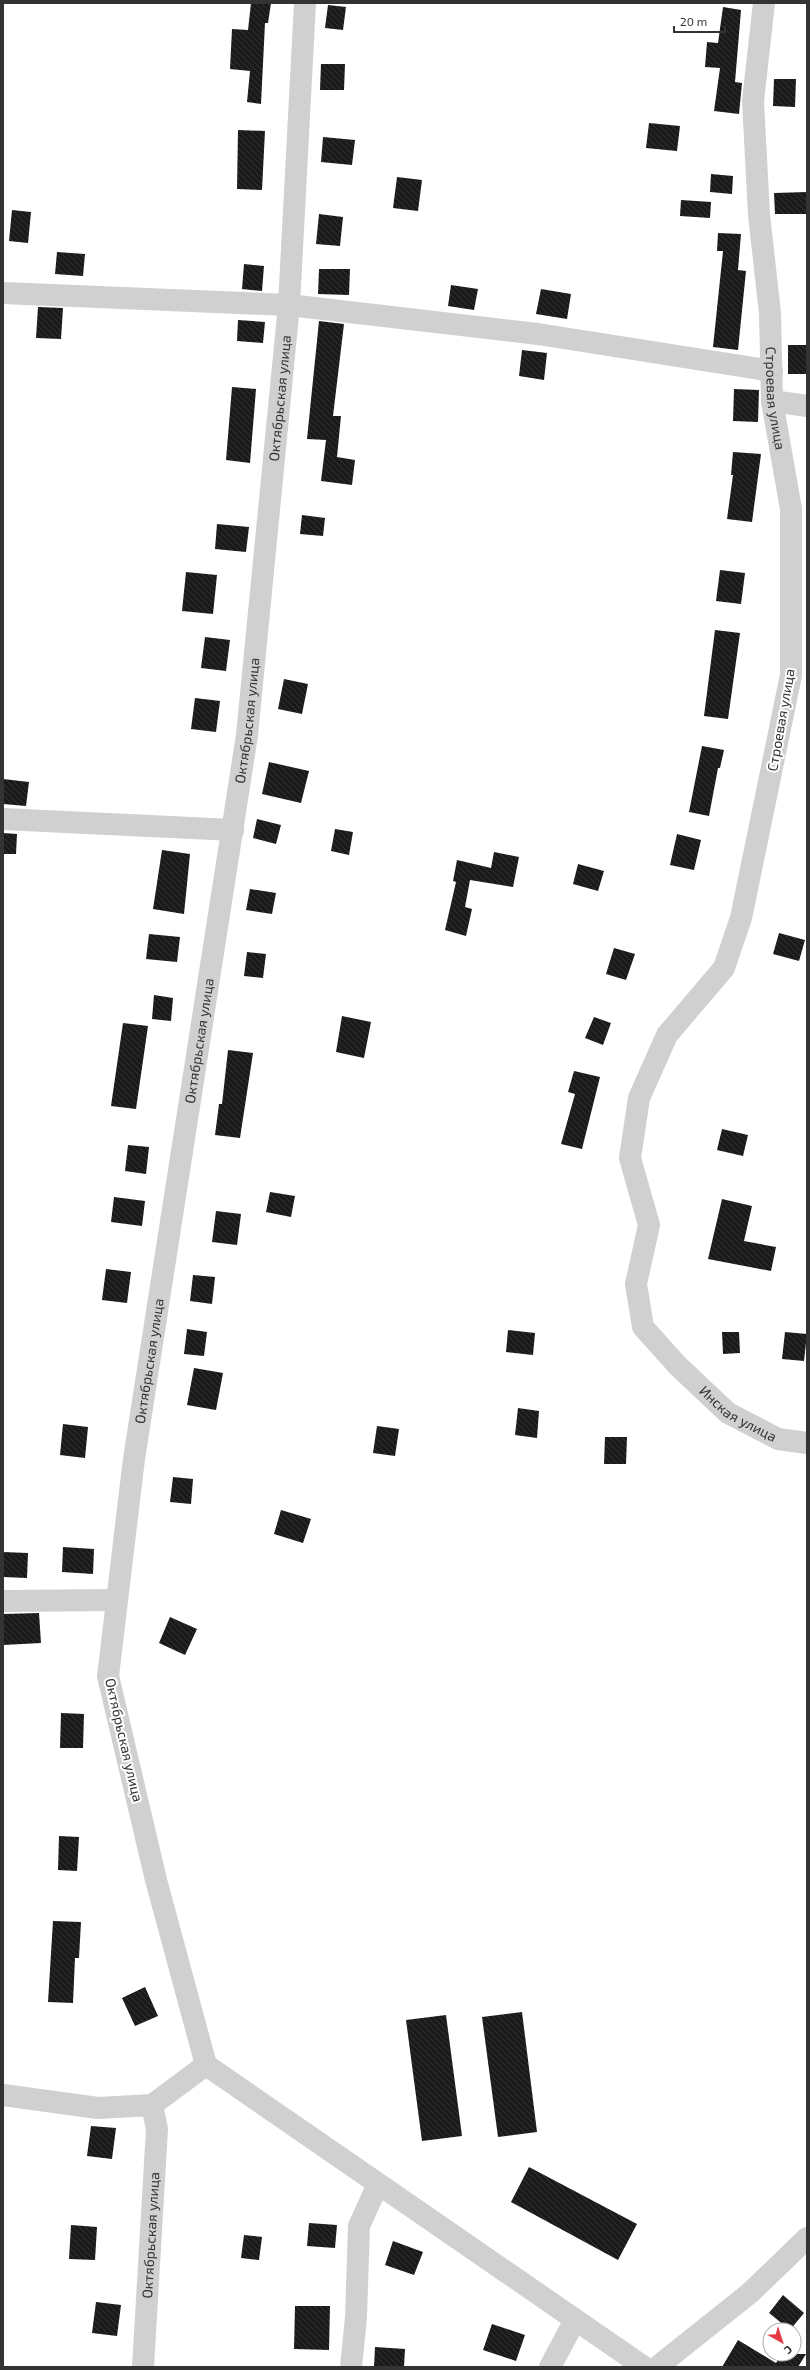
<svg xmlns="http://www.w3.org/2000/svg" width="810" height="2370" font-family="'Exo 2',sans-serif">
  <style>
    .building { fill: url(#building-back-hatch) }
    .lines { fill: none; stroke-linecap: round; stroke-linejoin: round }
    .minor { stroke: #d0d0d0; stroke-width: 22 }
    .labels { text-anchor: middle; stroke-width: 4; stroke-linejoin: round; paint-order: stroke }
    .street-label { font-size: 14px; fill: #333; stroke: #fff }
  </style>
  <defs>
    <pattern id="building-back-hatch" width="6" height="6" patternUnits="userSpaceOnUse"><rect width="6" height="6" fill="#1a1a1a"/><path d="M-1 5l2 2M0 0l6 6M5-1l2 2" fill="none" stroke="#333"/></pattern>
  </defs>
  <rect width="100%" height="100%" fill="#fff"/>
  <path class="building" d="M251,3H271L268,23H265L261,104L247,102L250,71L230,69L232,29L248,30Z
    M328,5L346,7L343,30L325,28Z
    M723,7L741,10L735,82L742,83L739,114L714,111L720,68L705,67L707,42L718,43Z
    M321,64H345L344,90H320Z
    M774,79H796L795,107L773,106Z
    M649,123L680,126L677,151L646,148Z
    M238,130L265,131L262,190L237,189Z
    M323,137L355,140L352,165L321,162Z
    M711,174L733,176L732,194L710,192Z
    M397,177L422,180L418,211L393,208Z
    M807,192V214H775L774,193Z
    M681,200L711,202L710,218L680,216Z
    M12,210L31,212L28,243L9,241Z
    M319,214L343,217L340,246L316,244Z
    M718,233L741,234L738,270L746,271L738,350L713,347L723,251H717Z
    M57,252L85,254L83,276L55,274Z
    M244,264L264,266L262,291L242,289Z
    M319,269H350L349,295L318,294Z
    M451,285L478,289L474,310L448,306Z
    M541,289L571,294L567,319L536,314Z
    M38,307L63,308L61,339L36,338Z
    M238,320L265,322L263,343L237,341Z
    M319,321L344,324L333,416H341L337,457L355,460L352,485L321,481L326,440L307,439Z
    M788,345H807V374H788Z
    M522,350L547,353L544,380L519,376Z
    M232,387L256,389L250,463L226,460Z
    M734,389L759,390L758,422L733,421Z
    M733,452L761,454L752,522L727,519L733,475H731Z
    M302,515L325,518L323,536L300,534Z
    M217,524L249,527L246,552L215,549Z
    M720,570L745,573L741,604L716,601Z
    M186,572L217,575L213,614L182,611Z
    M715,630L740,633L728,719L704,716Z
    M205,637L230,640L226,671L201,668Z
    M284,679L308,684L302,714L278,709Z
    M195,698L220,701L216,732L191,729Z
    M702,746L724,750L720,768H718L709,816L689,812Z
    M269,762L309,771L301,803L262,794Z
    M3,779L29,782L26,806L3,804Z
    M257,819L281,825L276,844L253,838Z
    M335,829L353,832L349,855L331,851Z
    M3,833L17,834L16,854H3Z
    M677,834L701,840L694,870L670,865Z
    M162,850L190,854L184,914L153,909Z
    M494,852L519,857L513,887L470,880L465,907L472,909L466,936L445,930L456,882L453,881L457,860L491,868Z
    M578,864L604,871L598,891L573,884Z
    M250,889L276,893L272,914L246,910Z
    M779,933L805,940L799,961L773,954Z
    M149,934L180,937L177,962L146,959Z
    M614,948L635,954L626,980L606,974Z
    M247,952L266,954L263,978L244,976Z
    M154,995L173,998L171,1021L152,1019Z
    M342,1016L371,1022L364,1058L336,1052Z
    M594,1017L611,1023L603,1045L585,1038Z
    M123,1023L148,1026L136,1109L111,1106Z
    M228,1050L253,1053L240,1138L215,1135L219,1104H222Z
    M574,1071L600,1077L582,1149L561,1144L575,1094L568,1092Z
    M722,1129L748,1135L743,1156L717,1150Z
    M128,1145L149,1147L146,1174L125,1171Z
    M270,1192L295,1196L291,1217L266,1212Z
    M114,1197L145,1201L142,1226L111,1222Z
    M722,1199L752,1206L744,1241L776,1247L771,1271L708,1259Z
    M216,1211L241,1214L237,1245L212,1242Z
    M106,1269L131,1272L127,1303L102,1300Z
    M193,1275L215,1277L212,1304L190,1301Z
    M187,1329L207,1332L204,1356L184,1354Z
    M508,1330L535,1333L533,1355L506,1352Z
    M722,1332H739L740,1353L723,1354Z
    M785,1332L807,1334L804,1361L782,1359Z
    M194,1368L223,1373L216,1410L187,1405Z
    M518,1408L539,1411L537,1438L515,1435Z
    M63,1424L88,1427L85,1458L60,1455Z
    M377,1426L399,1429L395,1456L373,1453Z
    M605,1437H627L626,1464H604Z
    M173,1477L193,1479L191,1504L170,1502Z
    M281,1510L311,1519L303,1543L274,1534Z
    M63,1547L94,1549L93,1574L62,1572Z
    M3,1552L28,1553L27,1578L3,1577Z
    M39,1613L41,1643L3,1645V1614Z
    M170,1617L197,1629L185,1655L159,1643Z
    M61,1713L84,1714L83,1748H60Z
    M59,1836L79,1837L77,1871L58,1870Z
    M53,1921L81,1922L79,1958H75L73,2003L48,2002Z
    M145,1987L158,2016L135,2026L122,1998Z
    M522,2012L537,2132L498,2137L482,2017Z
    M446,2015L462,2136L422,2141L406,2020Z
    M91,2126L116,2128L112,2159L87,2156Z
    M529,2167L637,2224L618,2260L511,2202Z
    M309,2223L337,2225L335,2248L307,2246Z
    M71,2225L97,2227L95,2260L69,2259Z
    M244,2235L262,2237L259,2260L241,2258Z
    M393,2241L423,2252L414,2275L385,2265Z
    M783,2295L804,2313L790,2330L769,2313Z
    M96,2302L121,2305L117,2336L92,2333Z
    M295,2306H330L329,2350L294,2349Z
    M492,2324L525,2335L516,2361L483,2350Z
    M738,2340L776,2363L782,2354H806L798,2367H722Z
    M375,2347L405,2349L404,2367H374Z"/>
  <g class="lines">
    <g class="minor">
      <path id="s1" d="M764,3L753,101L759,215L770,313L772,401L791,509V675L741,918L724,968L667,1035L639,1098L630,1158L649,1225L636,1284L643,1327L678,1366L728,1413L778,1439L807,1443"/>
      <path d="M3,293L289,305L538,334L772,371"/>
      <path d="M772,401L807,406"/>
      <path d="M3,819L233,830"/>
      <path d="M3,1601L117,1600"/>
      <path id="s2" d="M206,2065L156,1880L108,1676L134,1459L247,735L289,305L305,3"/>
      <path d="M206,2065L644,2367"/>
      <path d="M3,2095L98,2108L152,2105L206,2065"/>
      <path id="s3" d="M143,2367L157,2129L152,2105"/>
      <path d="M351,2367L356,2317L359,2226L378,2184"/>
      <path d="M550,2367L575,2320"/>
      <path d="M657,2367L750,2293L807,2238"/>
    </g>
  </g>
  <g class="labels">
    <g class="street-label">
      <text dy="5" stroke="none"><textPath href="#s2" startOffset="1691">Октябрьская улица</textPath></text>
      <text dy="5" stroke="none"><textPath href="#s1" startOffset="397">Строевая улица</textPath></text>
      <text dy="5" stroke="none"><textPath href="#s2" startOffset="1367">Октябрьская улица</textPath></text>
      <text transform="translate(781 720) rotate(-80)" y="5">Строевая улица</text>
      <text dy="5" stroke="none"><textPath href="#s2" startOffset="1043">Октябрьская улица</textPath></text>
      <text dy="5" stroke="none"><textPath href="#s2" startOffset="719">Октябрьская улица</textPath></text>
      <text dy="5" stroke="none"><textPath href="#s1" startOffset="1497">Инская улица</textPath></text>
      <text transform="translate(124 1740) rotate(77)" y="5">Октябрьская улица</text>
      <text dy="5" stroke="none"><textPath href="#s3" startOffset="132">Октябрьская улица</textPath></text>
    </g>
  </g>
  <rect width="810" height="2370" fill="none" stroke="#333333" stroke-width="8"/>
  <g transform="translate(782 2342) rotate(141)"><circle r="19" fill="#ffffff" stroke="#adadad"/>
  <path d="M0-3L7 15L0 10L-7 15Z" fill="#e63946"/>
  <text y="-6" font-size="11" font-weight="bold" text-anchor="middle" fill="#333333">С</text>
  </g>
  <path d="M674 26v6h51v-6" fill="none" stroke="#333333" stroke-width="2"/>
  <text x="680" y="26" font-size="12" fill="#333333" stroke="#ffffff" stroke-width="3" paint-order="stroke">20 m</text>
</svg>
